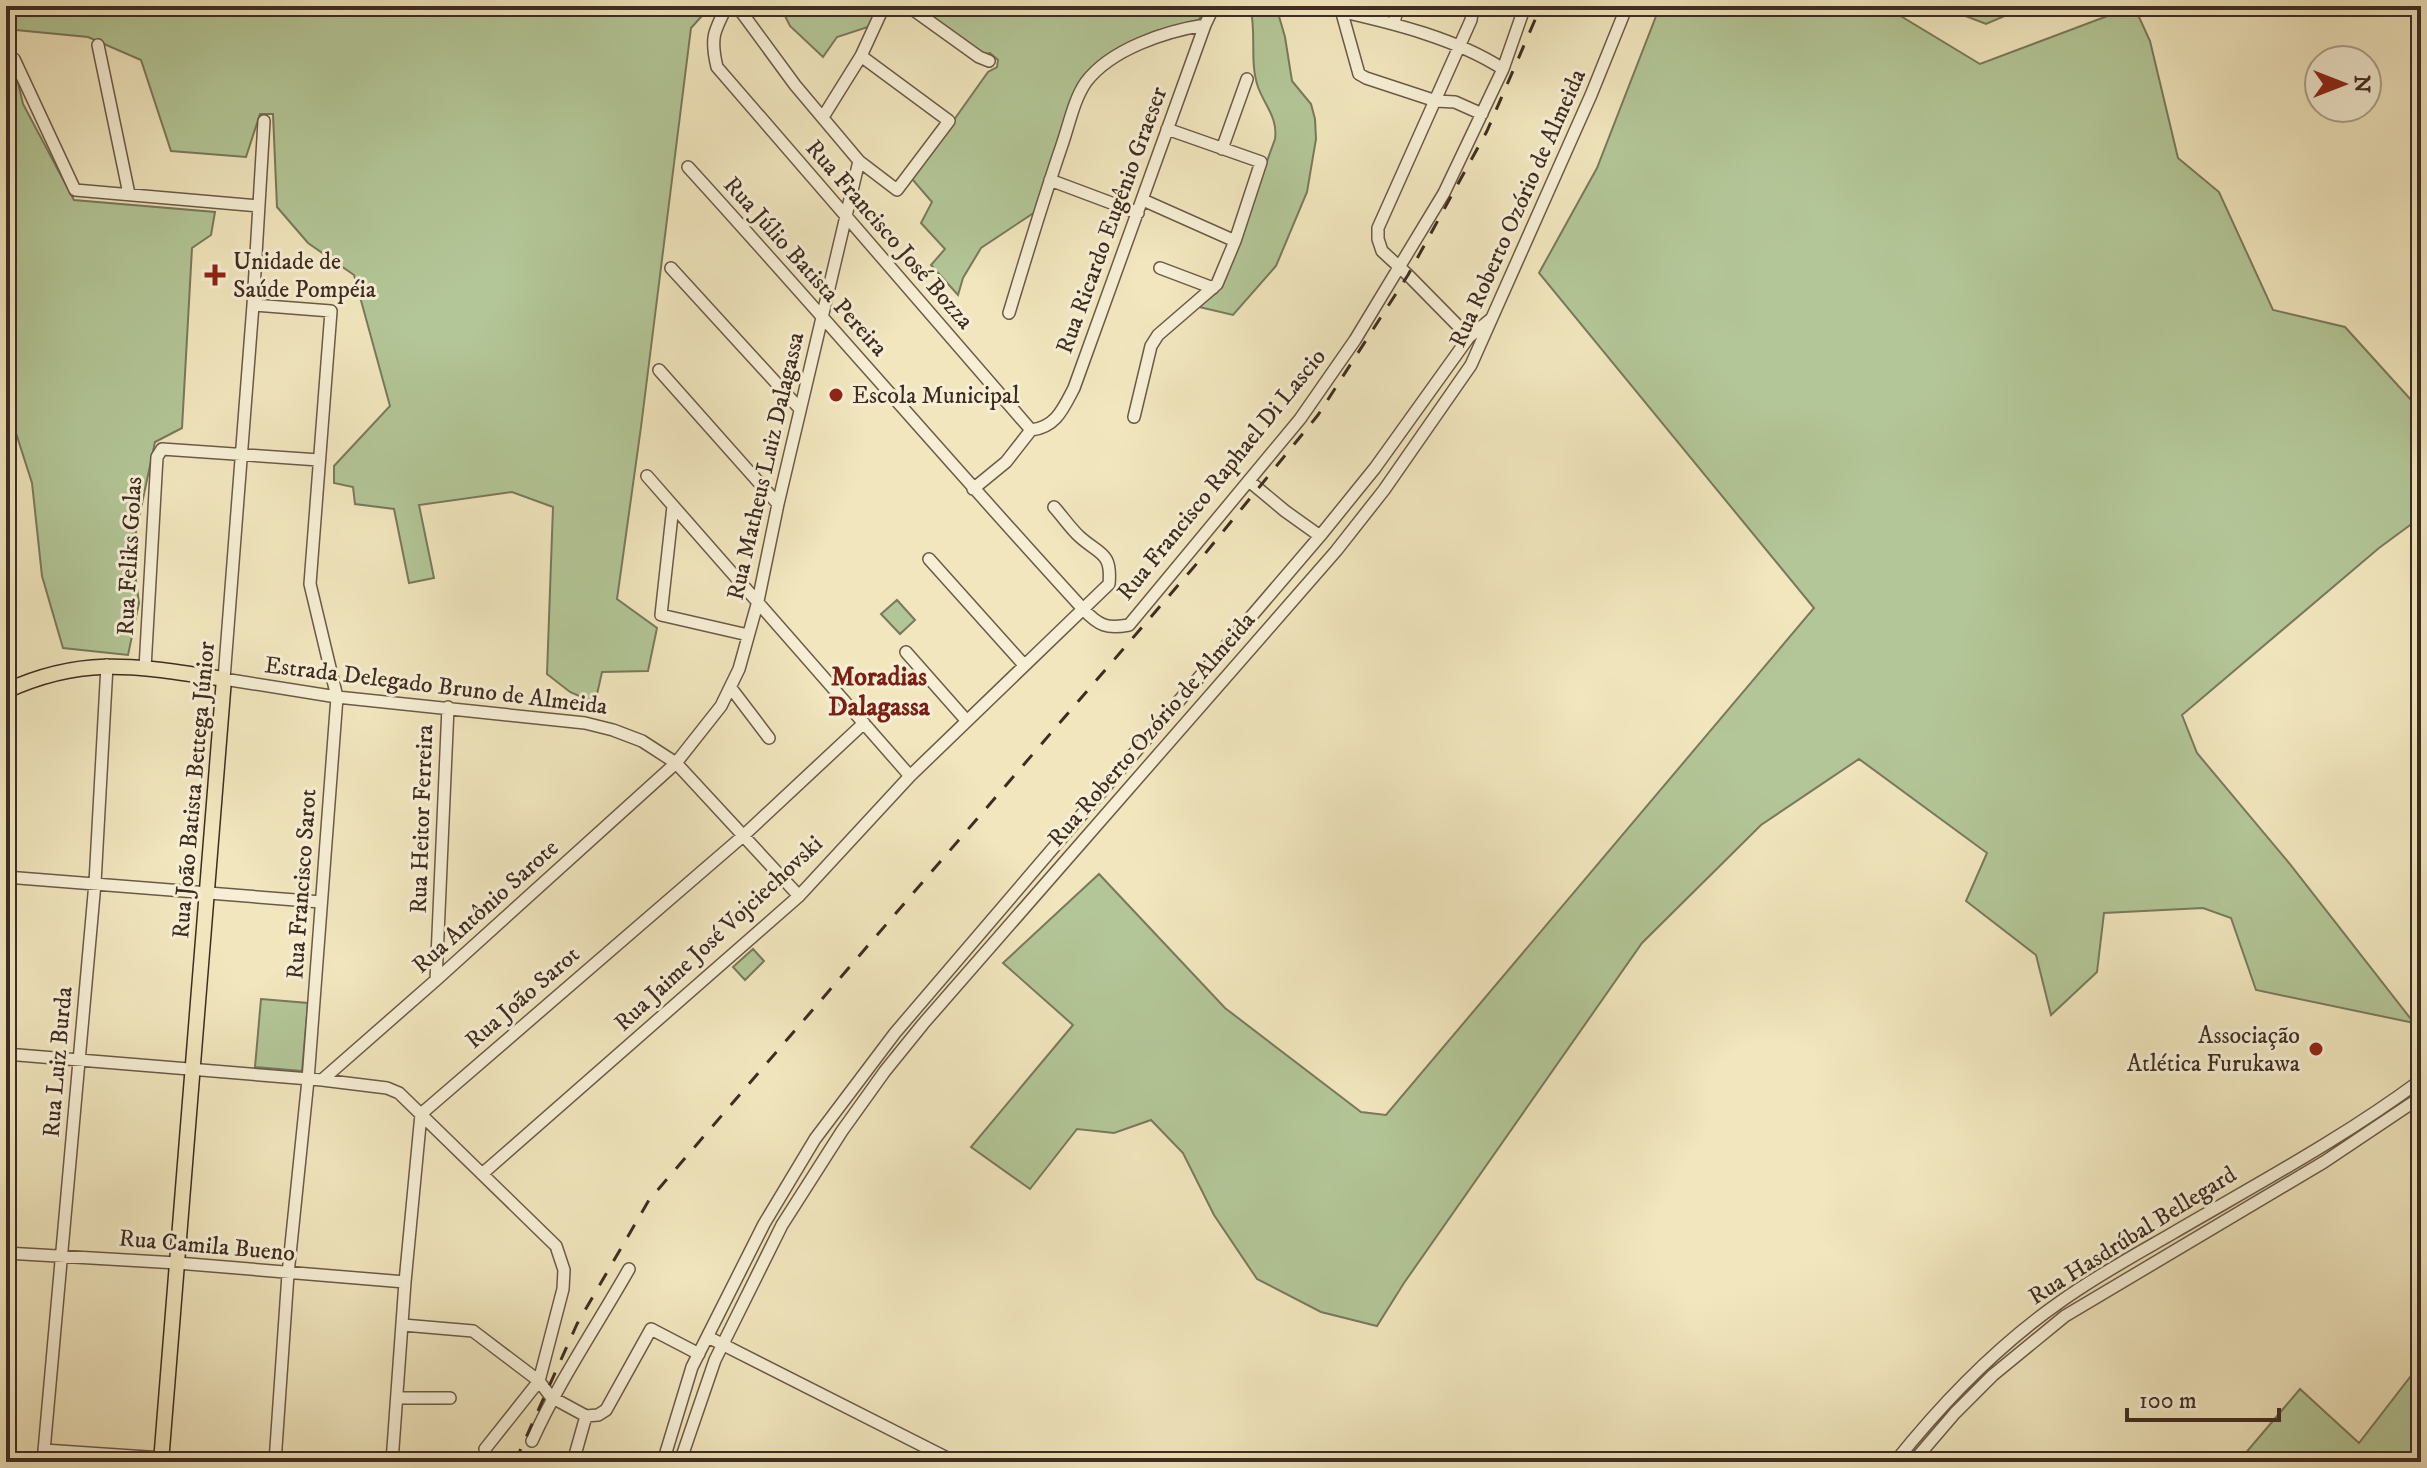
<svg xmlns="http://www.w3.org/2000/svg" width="2427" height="1468" font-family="'IM FELL DW Pica',serif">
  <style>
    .green { fill: #b3c697; stroke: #79795c; stroke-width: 2 }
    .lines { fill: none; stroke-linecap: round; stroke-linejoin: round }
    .minor-casing { stroke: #6c5a48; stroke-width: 14 }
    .major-casing { stroke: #3f2c21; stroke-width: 17 }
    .minor { stroke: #f6efd5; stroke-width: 11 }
    .major { stroke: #f1e6be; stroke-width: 14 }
    .rail { stroke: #3f2c21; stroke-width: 3; stroke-dasharray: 14 14; stroke-linecap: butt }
    .poi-dot { fill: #8f2418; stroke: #f6efd5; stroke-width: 3 }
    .labels { text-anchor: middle; stroke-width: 6; stroke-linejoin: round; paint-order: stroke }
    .street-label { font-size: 24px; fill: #3f2c21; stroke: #f6efd5 }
    .poi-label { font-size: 24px; fill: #3f2c21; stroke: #f6efd5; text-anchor: start }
    .neighbourhood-label { font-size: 26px; font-weight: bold; fill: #7a1f14; stroke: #f6efd5 }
  </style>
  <rect width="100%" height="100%" fill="#f1e6be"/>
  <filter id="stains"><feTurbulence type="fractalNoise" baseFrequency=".0025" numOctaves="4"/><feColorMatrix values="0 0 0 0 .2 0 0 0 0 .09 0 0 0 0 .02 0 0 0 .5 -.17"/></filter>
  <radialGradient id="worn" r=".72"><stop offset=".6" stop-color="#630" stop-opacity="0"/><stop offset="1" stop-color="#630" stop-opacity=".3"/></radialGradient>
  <path class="green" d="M6,6H711L691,28L641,427L617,599L657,628L648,671L602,672L595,703L570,692L547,674L553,507L512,492L419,505L434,578L409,583L394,509L355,504L353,487L334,483V466L390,406L354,275L308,243L277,207L273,114H260L246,157L171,151L141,60L88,37L6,29Z
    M780,6H879L868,27L837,37L823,57L790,26Z
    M915,6H1205L1199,20L1156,31L1133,43L1089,72L1035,212L981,248L963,278L958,295L931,265L945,249L921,223L932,202L912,179L988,72L997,67L998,60L990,53L980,55Z
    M1250,6H1276L1285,37L1292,81L1311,104L1315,119L1316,139L1307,192L1276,266L1233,315L1199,307L1216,293L1223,283L1275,139C1278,118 1265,106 1258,87C1249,61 1257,32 1250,6Z
    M1660,6H1884L1980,64L2134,6L2150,41L2178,158L2219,192L2273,310L2345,327L2421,411V517L2379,548L2182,715L2197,753L2289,863L2414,1023L2256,990L2231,918L2203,908L2104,913L2097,972L2051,1015L2036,955L1966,901L1987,853L1859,759L1761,825L1642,943L1404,1283L1377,1326L1321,1312L1257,1279L1214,1215L1183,1153L1151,1120L1114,1133L1077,1129L1030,1189L971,1147L1073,1025L1003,963L1099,874L1225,1008L1361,1112L1386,1115L1814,608L1539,273L1597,168Z
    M1940,6H2028L1986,24Z
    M6,32L23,104L74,200L215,212L211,235L192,248L182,428L155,442L132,551L139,603L128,655L63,648L42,576L32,483L6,402Z
    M897,600L915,620L900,634L881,614Z
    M753,949L764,961L745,980L733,967Z
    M261,999L308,1003L302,1071L255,1067Z
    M2421,1363V1462H2238L2300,1389L2359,1443Z"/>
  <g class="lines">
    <defs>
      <path id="minor" d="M727,6C714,31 710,38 717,67L1031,430
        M737,6L795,85L859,161L897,190L949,121L861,56
        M908,6L979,57L989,61
        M1340,6L1359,74L1366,78L1436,101L1455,102L1482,114
        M1339,11C1393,23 1457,39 1503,69
        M1394,23L1398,6
        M98,45L129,194
        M14,59L75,190L258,206
        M823,117L861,56L884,6
        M264,121L253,305L224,679L337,697L585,723L613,730L642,741L676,763L799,896
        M1222,149L1247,79
        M688,167C821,313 949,463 1083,609C1099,626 1107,629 1129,625L1300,419L1355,340L1444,193L1503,69L1525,6
        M1050,180L1138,213
        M1143,200L1235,241
        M671,268L800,409
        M1160,268L1213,288
        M253,305L331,311L310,584L337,697L308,1080L288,1274L275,1462
        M1009,313C1026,257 1043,200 1062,145C1069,125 1074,99 1086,82C1111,49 1166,31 1205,25
        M1469,337L1408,275L1382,251L1378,239V228L1471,20L1473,6
        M659,370L778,504
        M1134,417L1151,346L1158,335L1217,284L1235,241L1261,162L1167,129
        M1031,430C1056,427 1063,409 1074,388L1205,25L1214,6
        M647,476L910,776
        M1249,481L1285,511L1320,536
        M973,489L1006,462L1031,430
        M673,506L661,615L748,635
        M929,559L1024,665
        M906,652L966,720
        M6,661L8,690
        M145,668L157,457L162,449L319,460
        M731,688L769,738
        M6,877L321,902
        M436,980L448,707
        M6,1054L322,1080L387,1088L399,1093L556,1246L564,1270L563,1289L539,1381L485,1449
        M322,1080L436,980L676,763L721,706L739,669L758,601L778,504L859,161
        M482,1174L799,896L910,776L1109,584C1112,552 1100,555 1080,537C1071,529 1063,517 1054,507
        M6,1253L177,1263L405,1282
        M403,1325L473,1331L539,1381L551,1397L586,1416L598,1415L606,1410L651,1329L699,1354
        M708,1337L955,1462
        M398,1398H450
        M532,1441C559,1381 596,1327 629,1269
        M44,1450L221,1462
        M43,1462L95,883L107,665
        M392,1462L405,1282L421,1114L743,836L864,723
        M573,1462L586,1416
        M663,1462L692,1367L764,1224L815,1139L895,1033L1320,536L1375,468L1469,337L1491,319
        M680,1462L715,1360L782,1225L842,1131L885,1071L923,1024L1336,551L1384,490L1471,365L1591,95L1627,6
        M1895,1462C1943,1402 1997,1346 2060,1302C2096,1276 2135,1255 2173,1233C2257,1184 2343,1138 2421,1080
        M1913,1462L1955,1413L1993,1375L2065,1316L2324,1162L2421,1097"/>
      <path id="major" d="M6,691C86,654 141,667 224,679L161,1462"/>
    </defs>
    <use href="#minor" class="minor-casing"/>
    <use href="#major" class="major-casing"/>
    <use href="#minor" class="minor"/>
    <use href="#major" class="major"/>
    <path class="rail" d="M515,1462L577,1324L649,1200L1199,561L1318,415L1408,275L1487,131L1541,6"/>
  </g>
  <g class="poi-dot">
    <path d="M211 263h8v8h8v8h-8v8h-8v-8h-8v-8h8z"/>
    <circle cx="836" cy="395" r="8"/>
    <circle cx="2316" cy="1049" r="8"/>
  </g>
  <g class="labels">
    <g class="street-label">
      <text transform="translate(1517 208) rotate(-66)" y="8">Rua Roberto Ozório de Almeida</text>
      <text transform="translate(1111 220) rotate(-70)" y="8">Rua Ricardo Eugênio Graeser</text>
      <text transform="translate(890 234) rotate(49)" y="8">Rua Francisco José Bozza</text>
      <text transform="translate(806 266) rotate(48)" y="8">Rua Júlio Batista Pereira</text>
      <text transform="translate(765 466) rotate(-77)" y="8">Rua Matheus Luiz Dalagassa</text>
      <text transform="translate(1221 474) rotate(-51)" y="8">Rua Francisco Raphael Di Lascio</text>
      <text transform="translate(129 556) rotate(-87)" y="8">Rua Feliks Golas</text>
      <text transform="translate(436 685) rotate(7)" y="8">Estrada Delegado Bruno de Almeida</text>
      <text transform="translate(1151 729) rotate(-49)" y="8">Rua Roberto Ozório de Almeida</text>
      <text transform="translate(193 790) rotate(-85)" y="8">Rua João Batista Bettega Júnior</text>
      <text transform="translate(421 819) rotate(-88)" y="8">Rua Heitor Ferreira</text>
      <text transform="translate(301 884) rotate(-86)" y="8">Rua Francisco Sarot</text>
      <text transform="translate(485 906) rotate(-42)" y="8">Rua Antônio Sarote</text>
      <text transform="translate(718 933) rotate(-43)" y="8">Rua Jaime José Vojciechovski</text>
      <text transform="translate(522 997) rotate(-41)" y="8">Rua João Sarot</text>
      <text transform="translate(57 1062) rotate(-85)" y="8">Rua Luiz Burda</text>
      <text transform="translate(2132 1235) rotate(-32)" y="8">Rua Hasdrúbal Bellegard</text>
      <text transform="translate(207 1245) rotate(5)" y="8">Rua Camila Bueno</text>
    </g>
    <g class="poi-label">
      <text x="233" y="269">Unidade de<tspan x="233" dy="28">Saúde Pompéia</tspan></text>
      <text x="852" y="403">Escola Municipal</text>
      <text x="2300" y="1043" text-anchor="end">Associação<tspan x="2300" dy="28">Atlética Furukawa</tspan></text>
    </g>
    <g class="neighbourhood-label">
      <text x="879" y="685">Moradias<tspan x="879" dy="30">Dalagassa</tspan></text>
    </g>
  </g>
  <rect width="2427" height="1468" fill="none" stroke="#f1e6be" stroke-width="32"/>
  <rect x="8" y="8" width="2411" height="1452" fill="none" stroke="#3f2c21" stroke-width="4"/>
  <rect x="16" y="16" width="2395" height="1436" fill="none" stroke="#3f2c21" stroke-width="2"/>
  <g transform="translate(2343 84) rotate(90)"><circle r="38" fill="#f6efd5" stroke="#ada18d" stroke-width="2"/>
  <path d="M0-6L14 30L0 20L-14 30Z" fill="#8f2418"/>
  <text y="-12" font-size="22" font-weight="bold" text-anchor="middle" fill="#3f2c21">N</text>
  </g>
  <path d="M2127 1408v12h152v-12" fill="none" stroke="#3f2c21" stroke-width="4"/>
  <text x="2139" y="1408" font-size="24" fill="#3f2c21" stroke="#f6efd5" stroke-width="6" paint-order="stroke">100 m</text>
  <rect width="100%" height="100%" filter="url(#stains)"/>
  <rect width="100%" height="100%" fill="url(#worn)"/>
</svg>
